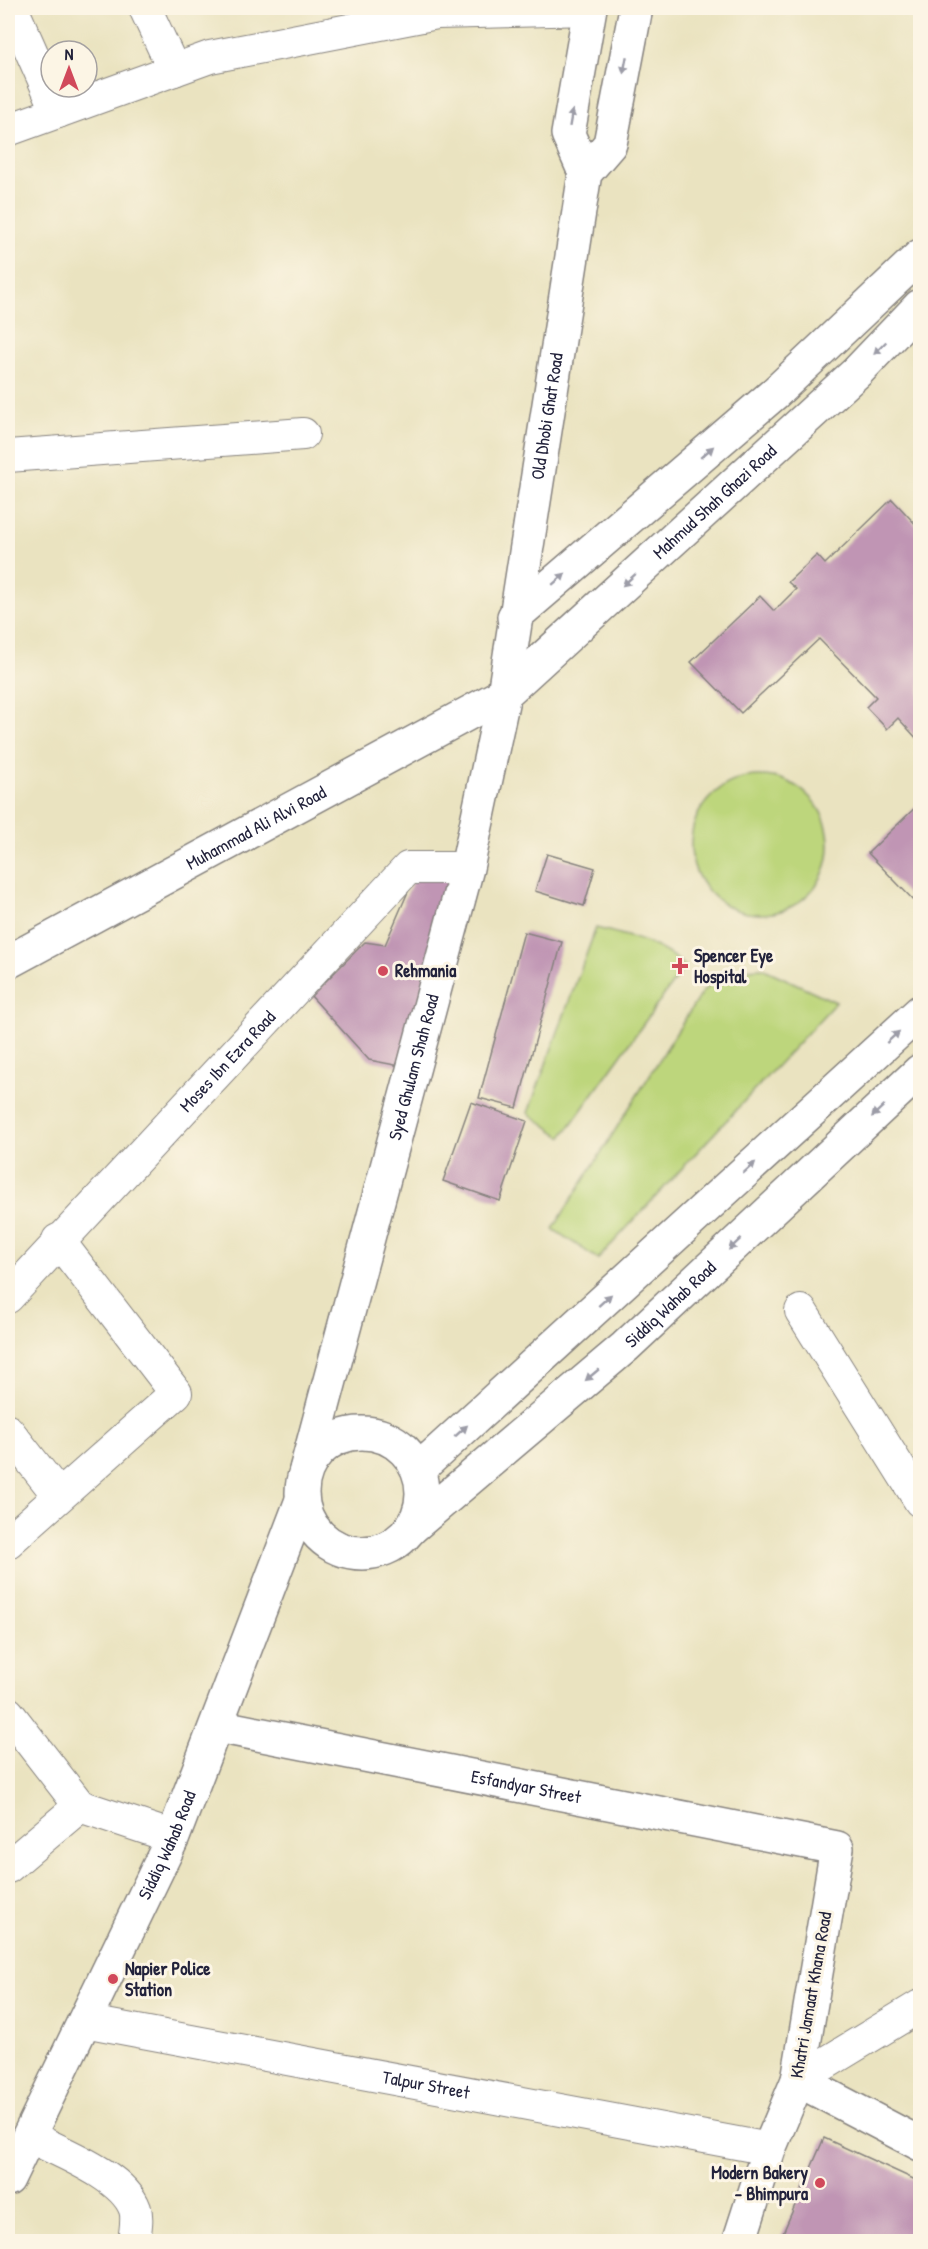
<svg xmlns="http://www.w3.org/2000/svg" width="928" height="2249" font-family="'Patrick Hand',sans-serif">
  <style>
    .green { fill: #bdd67b; stroke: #707c5b; stroke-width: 1.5 }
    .building { fill: #c095b4 }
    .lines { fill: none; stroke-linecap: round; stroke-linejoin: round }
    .street-casing { stroke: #86827e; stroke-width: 34 }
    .secondary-casing { stroke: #86827e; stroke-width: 36 }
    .street { stroke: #fff; stroke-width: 32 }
    .secondary { stroke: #fff; stroke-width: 33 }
    .oneway { fill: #9c9ca7 }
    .poi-dot { fill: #d1495b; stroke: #fcf5e5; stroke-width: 2 }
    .labels { text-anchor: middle; stroke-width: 6; stroke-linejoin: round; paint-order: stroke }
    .street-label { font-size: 18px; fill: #22223b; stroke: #fcf5e5 }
    .poi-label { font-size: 18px; font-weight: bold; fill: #22223b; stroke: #fcf5e5; text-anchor: start }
  </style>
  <rect width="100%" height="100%" fill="#fcf5e5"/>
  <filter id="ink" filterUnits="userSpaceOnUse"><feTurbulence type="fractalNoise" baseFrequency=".0167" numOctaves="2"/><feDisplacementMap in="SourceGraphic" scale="12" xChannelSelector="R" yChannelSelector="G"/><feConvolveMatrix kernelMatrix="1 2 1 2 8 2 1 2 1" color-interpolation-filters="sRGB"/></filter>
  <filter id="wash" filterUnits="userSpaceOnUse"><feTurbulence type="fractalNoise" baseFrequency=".008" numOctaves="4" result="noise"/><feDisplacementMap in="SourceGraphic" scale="24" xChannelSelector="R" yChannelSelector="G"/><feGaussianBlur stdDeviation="1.35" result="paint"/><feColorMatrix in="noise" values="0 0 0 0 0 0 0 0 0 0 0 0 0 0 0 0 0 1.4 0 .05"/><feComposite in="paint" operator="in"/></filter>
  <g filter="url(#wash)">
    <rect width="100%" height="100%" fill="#eae3c0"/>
    <path class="green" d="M691 845a69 69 0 1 1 138 0a69 69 0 1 1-138 0Z
      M596,928C628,936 660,943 685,966L562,1137L528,1113Z
      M762,968L836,1002L598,1259L553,1229L702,992L727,970Z"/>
    <g id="blocks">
      <path class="building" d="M892,499L920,529V742L898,718L887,729L866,707L876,697L819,639L741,713L691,662L760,596L774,611L796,589L788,582L817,555L825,564Z
        M920,803V907L868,853Z
        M547,854L595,868L584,906L535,891Z
        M417,871L457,883L400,1066L369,1060L311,996L365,942L385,945Z
        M524,932L562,942L517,1108L479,1098Z
        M471,1102L527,1121L500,1201L443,1181Z
        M824,2138L920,2182V2242L780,2240Z"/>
    </g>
  </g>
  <g filter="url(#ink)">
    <use href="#blocks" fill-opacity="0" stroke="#86827e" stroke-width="1.5"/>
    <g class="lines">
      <defs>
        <g id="street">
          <path d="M12,8L58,112"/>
          <path d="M145,8L174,70"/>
          <path d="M8,130L210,57L437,13L590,9"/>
          <path d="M8,456L303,434"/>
          <path id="s1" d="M8,1297L408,868H467"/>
          <path d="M801,1311L920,1501"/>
          <path d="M8,1431L59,1496"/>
          <path d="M8,1542L176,1393L58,1240"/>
          <path d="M8,1713L80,1806L173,1837"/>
          <path d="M8,1867L80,1806"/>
          <path id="s2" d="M84,2021L769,2149"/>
          <path d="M798,2080L920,2006"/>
          <path d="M29,2136C59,2152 123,2175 135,2209C138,2219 135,2231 134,2242"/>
        </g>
        <g id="secondary">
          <path d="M585,173L568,134L590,8"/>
          <path d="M514,617L775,393L920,256"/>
          <path id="s3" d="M8,962L504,694L857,372L920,306"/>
          <circle cx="362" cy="1493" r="60"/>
          <path id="s4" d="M306,1470L467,868L504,694L585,173L610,144L636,8"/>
          <path d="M418,1470L920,1012"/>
          <path id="s5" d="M410,1529L625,1347L920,1071"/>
          <path id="s6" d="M217,1726L837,1848L798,2080L769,2149L739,2242"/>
          <path d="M798,2080L920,2144"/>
          <path id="s7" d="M8,2179L173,1837L302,1500"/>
        </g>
      </defs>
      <use href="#street" class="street-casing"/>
      <use href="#secondary" class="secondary-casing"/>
      <use href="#street" class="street"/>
      <use href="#secondary" class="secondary"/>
    </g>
    <defs><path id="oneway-solid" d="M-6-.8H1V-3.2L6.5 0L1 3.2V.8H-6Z" transform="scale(1.5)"/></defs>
    <g class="oneway">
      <use href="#oneway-solid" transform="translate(625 65) rotate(101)"/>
      <use href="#oneway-solid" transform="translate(571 118) rotate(-80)"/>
      <use href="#oneway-solid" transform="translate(880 348) rotate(134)"/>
      <use href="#oneway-solid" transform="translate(707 452) rotate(-41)"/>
      <use href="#oneway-solid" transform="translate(559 579) rotate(-41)"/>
      <use href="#oneway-solid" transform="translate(629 580) rotate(138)"/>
      <use href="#oneway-solid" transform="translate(893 1037) rotate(-42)"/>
      <use href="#oneway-solid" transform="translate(878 1111) rotate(137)"/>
      <use href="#oneway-solid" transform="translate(749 1168) rotate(-42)"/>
      <use href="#oneway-solid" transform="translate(735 1244) rotate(137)"/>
      <use href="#oneway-solid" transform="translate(605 1300) rotate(-42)"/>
      <use href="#oneway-solid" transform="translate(592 1375) rotate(140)"/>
      <use href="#oneway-solid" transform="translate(461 1431) rotate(-42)"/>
    </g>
  </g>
  <g class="poi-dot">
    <path d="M677 957h6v6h6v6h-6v6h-6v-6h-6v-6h6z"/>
    <circle cx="383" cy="971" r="6"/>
    <circle cx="113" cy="1979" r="6"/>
    <circle cx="820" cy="2183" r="6"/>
  </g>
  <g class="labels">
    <g class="street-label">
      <text dy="6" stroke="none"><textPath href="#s4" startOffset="1082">Old Dhobi Ghat Road</textPath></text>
      <text dy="6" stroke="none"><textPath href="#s3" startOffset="849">Mahmud Shah Ghazi Road</textPath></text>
      <text dy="6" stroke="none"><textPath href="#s3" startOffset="282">Muhammad Ali Alvi Road</textPath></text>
      <text dy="6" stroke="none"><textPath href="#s1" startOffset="322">Moses Ibn Ezra Road</textPath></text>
      <text dy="6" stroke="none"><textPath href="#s4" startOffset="417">Syed Ghulam Shah Road</textPath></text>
      <text dy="6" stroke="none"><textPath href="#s5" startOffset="344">Siddiq Wahab Road</textPath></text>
      <text dy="6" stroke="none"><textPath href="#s6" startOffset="315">Esfandyar Street</textPath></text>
      <text dy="6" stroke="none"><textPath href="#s7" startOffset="370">Siddiq Wahab Road</textPath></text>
      <text transform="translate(811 1995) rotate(-80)" y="6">Khatri Jamaat Khana Road</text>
      <text dy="6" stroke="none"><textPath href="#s2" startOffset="348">Talpur Street</textPath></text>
    </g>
    <g class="poi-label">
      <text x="694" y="962">Spencer Eye<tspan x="694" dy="21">Hospital</tspan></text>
      <text x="395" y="977">Rehmania</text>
      <text x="125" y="1975">Napier Police<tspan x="125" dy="21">Station</tspan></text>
      <text x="808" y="2179" text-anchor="end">Modern Bakery<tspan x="808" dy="21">- Bhimpura</tspan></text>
    </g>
  </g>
  <rect width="928" height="2249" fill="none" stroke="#fcf5e5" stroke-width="30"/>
  <g transform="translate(69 69)"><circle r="28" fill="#fcf5e5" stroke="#a5a1a1" stroke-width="1.5"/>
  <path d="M0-4.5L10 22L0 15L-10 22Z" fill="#d1495b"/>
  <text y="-9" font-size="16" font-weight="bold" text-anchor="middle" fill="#22223b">N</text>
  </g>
</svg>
